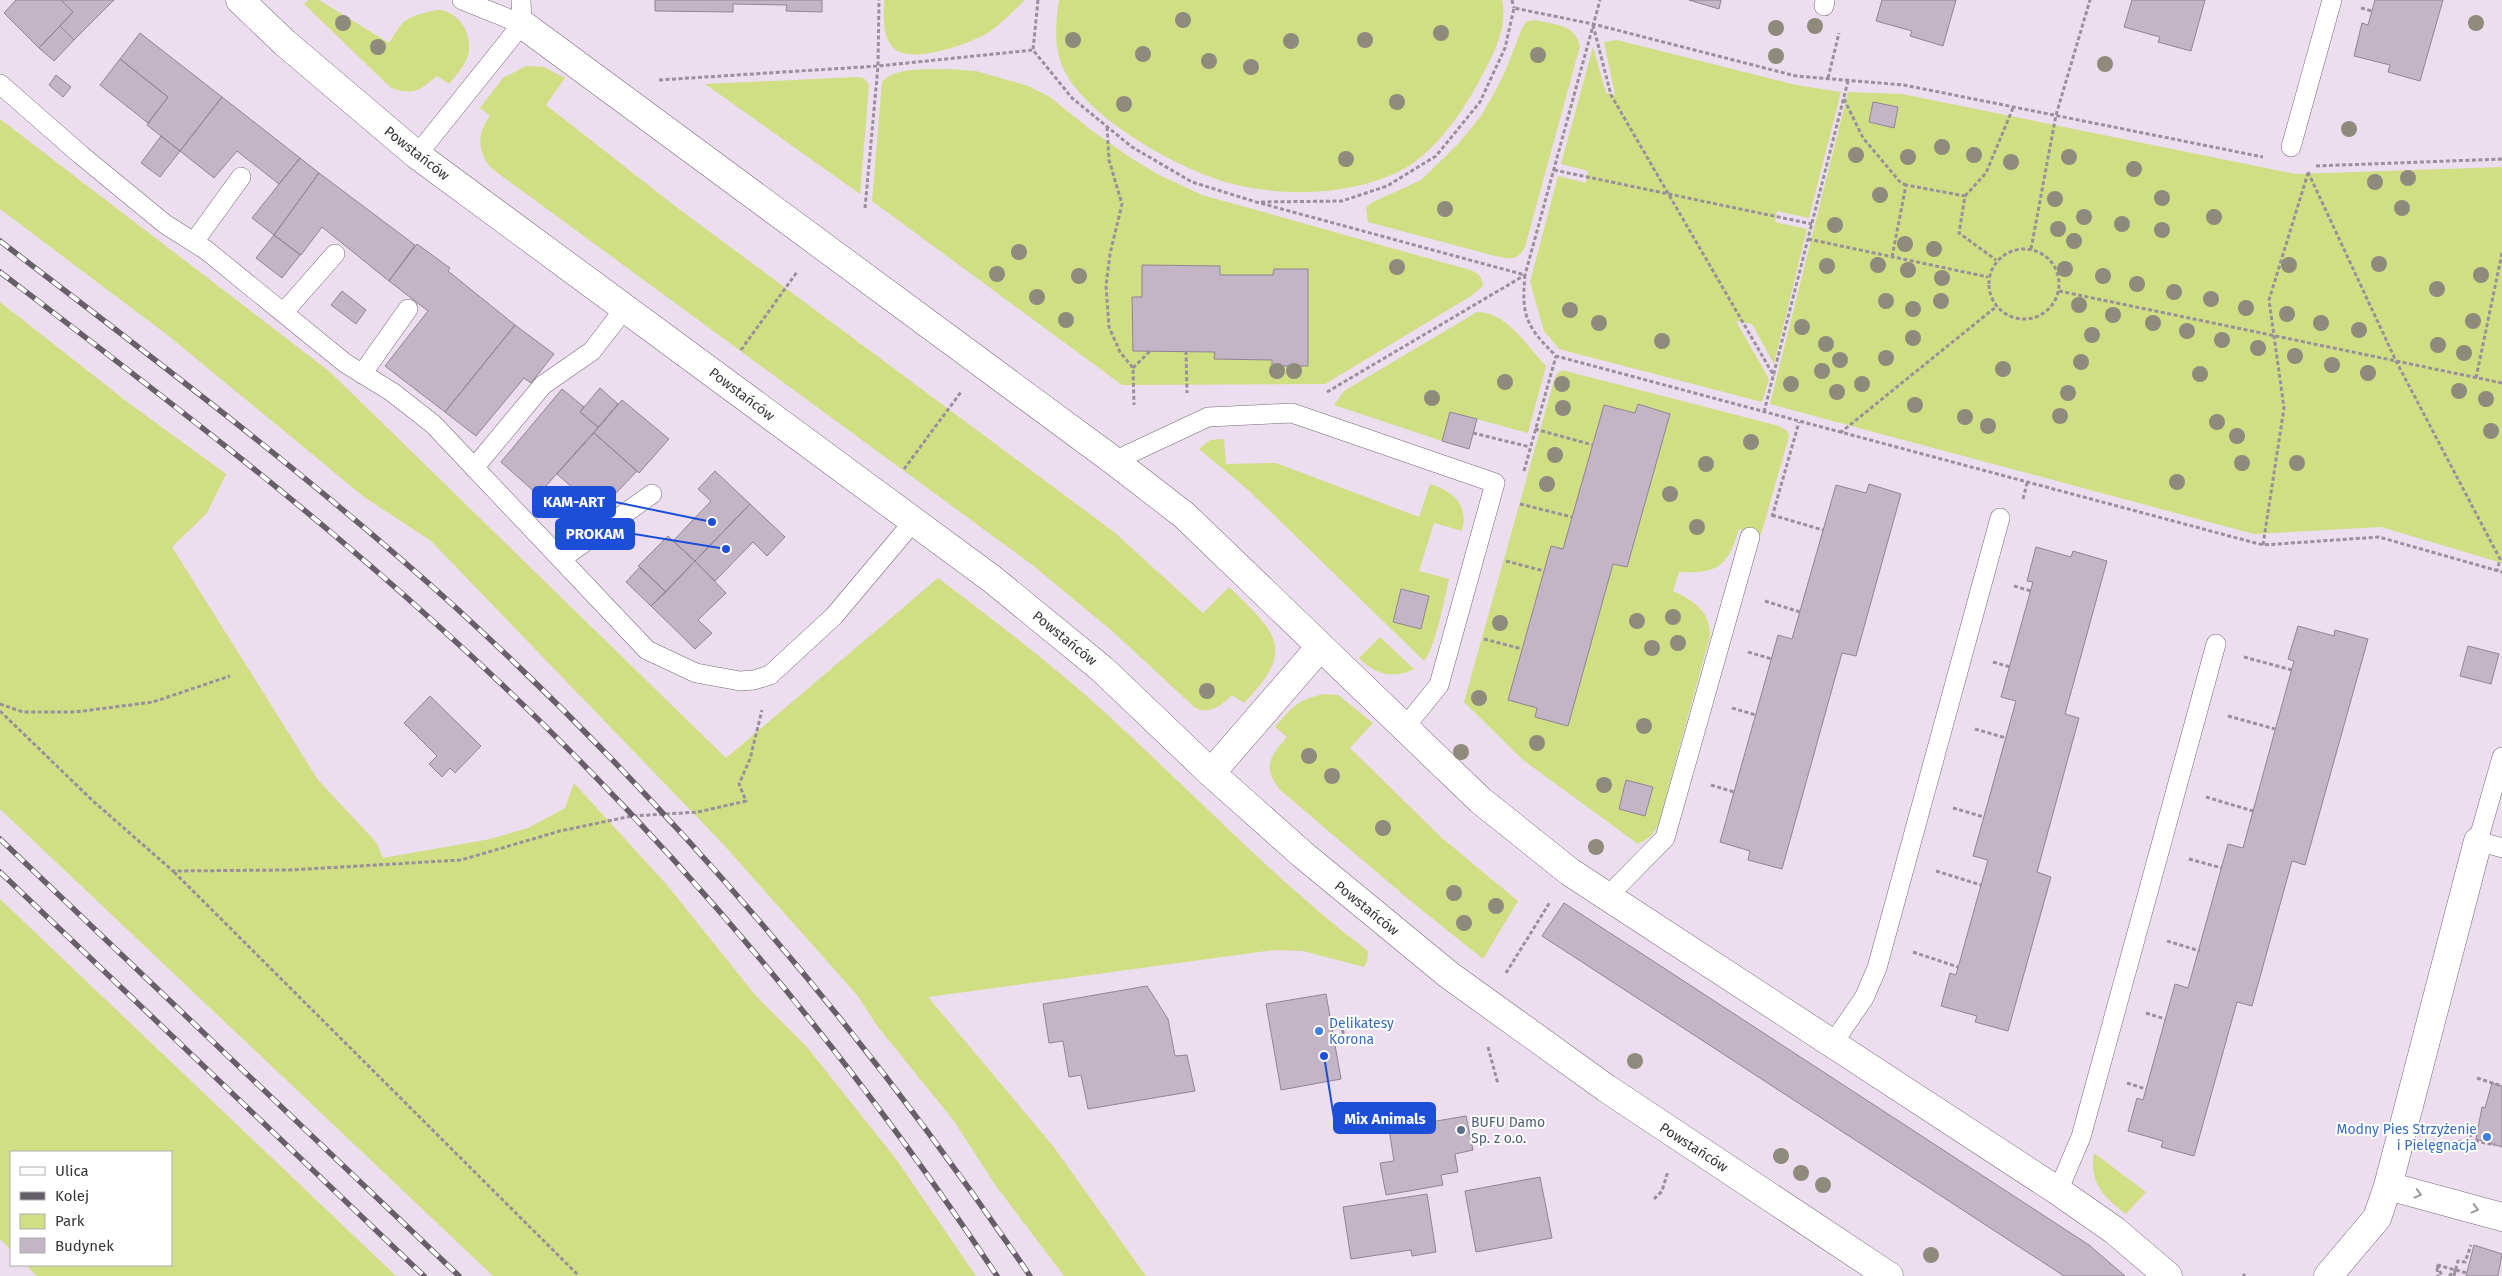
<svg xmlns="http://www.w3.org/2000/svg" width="2502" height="1276" font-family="'Fira Sans',sans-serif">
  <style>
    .green { fill: #d0de84 }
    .building { fill: #c3b5c5; stroke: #918493 }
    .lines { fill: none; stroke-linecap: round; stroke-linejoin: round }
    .service-casing { stroke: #766978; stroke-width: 20 }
    .minor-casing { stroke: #766978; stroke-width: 29 }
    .tertiary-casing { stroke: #766978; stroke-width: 29 }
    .path { stroke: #9a909b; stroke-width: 3; stroke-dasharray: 4 2.5; stroke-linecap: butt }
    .service { stroke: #fff; stroke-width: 19 }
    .minor { stroke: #fff; stroke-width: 28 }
    .tertiary { stroke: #fff; stroke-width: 28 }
    .rail-casing { stroke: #675f68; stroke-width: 5.5 }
    .rail { stroke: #fff; stroke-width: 4; stroke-dasharray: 11; stroke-linecap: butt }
    .tree { fill: #8e8a7c }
    .oneway { stroke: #9c999c }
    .shop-dot { fill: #3f7fe0; stroke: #fff; stroke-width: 2 }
    .service-dot { fill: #5c6f8a; stroke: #fff; stroke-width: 2 }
    .labels { text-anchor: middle; stroke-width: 4; stroke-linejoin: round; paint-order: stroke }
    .street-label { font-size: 14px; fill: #383339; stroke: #fff }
    .shop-label { font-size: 14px; fill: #366cbe; stroke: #fff; text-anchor: start }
    .service-label { font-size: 14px; fill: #4e5e75; stroke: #fff; text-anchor: start }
    .leader { fill: none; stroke: #1d4ed8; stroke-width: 2 }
    .callout-dot { fill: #1d4ed8; stroke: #fff; stroke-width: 2 }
    .callout { fill: #1d4ed8; stroke: #1d4ed8; stroke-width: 2 }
    .callout-label { font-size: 15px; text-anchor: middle; font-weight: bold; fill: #fff }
  </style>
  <rect width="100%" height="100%" fill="#ecdeee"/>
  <path class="green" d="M309,0H319L389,43C394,36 400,23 408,19C414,15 435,9 441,10C461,14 473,36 468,55C465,66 456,75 449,84L437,76C420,90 414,96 391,88L304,4Z
    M884,0H1025C1012,12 999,27 984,35C965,45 905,67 891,45C882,33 884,14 884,0Z
    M1059,0H1502C1509,29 1490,61 1477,85C1461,115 1431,156 1400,171C1351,195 1289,197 1237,185C1184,173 1077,115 1060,60C1054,41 1056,19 1059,0Z
    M1534,20C1552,24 1576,24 1580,46L1525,247C1518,261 1510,259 1495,256L1368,222L1366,208L1371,203L1421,180L1459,143L1481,116L1496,90L1507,67L1522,28L1526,22Z
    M1617,40L1796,85L1841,92L1809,218L1777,211L1775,222L1807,229L1774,364L1752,324L1736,321L1769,379L1762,402L1559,349L1544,331L1530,282L1558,176L1586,183L1588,171L1561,164L1593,47L1606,93L1615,95L1604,42Z
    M526,66L544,67L565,78L546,105L675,206L1114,532L1203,613L1229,587C1275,632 1298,648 1244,703L1232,695C1222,705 1209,716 1194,707L1111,630L1031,564L491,168C477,151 477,133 490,116L480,108L503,78Z
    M948,69L976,71L1028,86L1050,97L1091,130L1131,158L1157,174L1202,195L1470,270C1478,273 1482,276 1483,286L1471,296L1325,384L1122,385L872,201L882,82C896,66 928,70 948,69Z
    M857,77L864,78L869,85L860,194L705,84Z
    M1848,92L1902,94L2296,174L2502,167V563L2381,527L2254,534L1770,404Z
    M0,119L329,371L726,758L938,578C1003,627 1067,676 1126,732C1206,806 1281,885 1368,951L1367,962L1364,967L1303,951L1273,950L928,997L1053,1146L1146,1276H1064L996,1186L954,1121L878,1027L857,995L722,843L431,541L364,497L170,337L0,209Z
    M0,302L130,404L226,474L207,513L172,547L318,780L376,842L383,858L490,839L528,828L565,808L574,783L667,885L756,996L806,1046L896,1159L976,1276H493L0,809Z
    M1477,312C1507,312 1527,346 1546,366L1528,433L1451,412L1442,441L1334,405L1344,391Z
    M1562,370L1779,426L1788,432L1789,436L1761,535L1739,529C1728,566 1718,574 1679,572L1673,591C1693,600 1711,612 1710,636L1658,826L1650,837L1638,844L1523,760L1464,702L1553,384L1556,375Z
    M1224,439L1226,464L1276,463L1419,517L1430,484C1453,491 1469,505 1462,531L1434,523L1419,571L1449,579C1445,597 1435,649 1424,661L1247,489L1199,449L1210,440Z
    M1380,637L1414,669C1394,680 1374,674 1359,658Z
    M1324,694L1338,695L1373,723L1350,748L1442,838L1518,901L1483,959L1413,903L1280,790C1262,766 1270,757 1287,737L1275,727C1293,706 1297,700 1324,694Z
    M0,899L396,1276H37L26,1265H171V1152H11V1250L0,1239Z
    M2094,1153L2146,1192L2126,1214C2104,1197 2089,1184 2094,1153Z"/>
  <path class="building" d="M16,0H61L73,12L39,48L4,13Z
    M61,0H114L74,40L60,26L73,12Z
    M655,0H822V12L786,11L787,5L733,4V12L655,11Z
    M1689,0H1721L1719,9Z
    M1882,0H1956L1943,46L1910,36L1912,31L1876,21Z
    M2132,0H2205L2191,51L2158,42L2160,37L2124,27Z
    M2375,0H2443L2420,81L2388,72L2390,65L2354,56L2362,23L2368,25Z
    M60,26L74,40L54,61L39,48Z
    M140,33L222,97L180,151L147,125L168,97L120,59Z
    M120,59L168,97L148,123L100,85Z
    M56,75L71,87L63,97L49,85Z
    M222,97L300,158L279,184L237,151L214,178L180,151Z
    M1873,102L1898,107L1894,128L1869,122Z
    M161,136L180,151L160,177L141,163Z
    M300,158L319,173L274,235L252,218Z
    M319,173L415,245L389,281L322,227L301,255L274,235Z
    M274,235L300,255L282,278L256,258Z
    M417,244L450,268L448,271L515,325L445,412L385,366L428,311L389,281Z
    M1142,265L1220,266V275H1273L1274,269H1308V366H1272V360L1214,359L1215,352L1133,351L1132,297H1142Z
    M342,291L366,310L356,324L331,305Z
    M515,325L554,354L531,383L524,378L476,436L445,412Z
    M600,388L618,404L598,427L580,412Z
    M562,389L584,407L580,412L598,427L538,495L501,462Z
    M622,400L669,439L639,473L594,433Z
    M1638,404L1670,414L1627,567L1613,564L1568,726L1535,717L1537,708L1508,700L1551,546L1563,549L1604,405L1635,413Z
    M1450,412L1477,419L1469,449L1442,441Z
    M594,433L637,471L599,511L557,474Z
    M715,471L750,504L695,561L673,541L711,501L698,489Z
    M1869,484L1901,494L1856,656L1842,653L1782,869L1748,860L1750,851L1720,842L1778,635L1792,639L1836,485L1866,493Z
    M750,504L785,537L767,556L753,542L715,581L695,561Z
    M668,536L695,561L666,592L638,566Z
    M2036,547L2071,557L2073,551L2107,561L2065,714L2079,718L2037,872L2051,877L2008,1031L1975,1022L1977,1016L1941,1006L1950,973L1956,975L1988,860L1973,856L2016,701L2001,697L2033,582L2027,581Z
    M695,561L726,593L698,620L712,633L695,649L651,606Z
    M640,567L666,592L651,606L626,582Z
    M1401,589L1429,596L1421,629L1393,622Z
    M2298,626L2334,636L2335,630L2368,639L2305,865L2292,861L2252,1006L2237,1002L2194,1156L2161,1147L2163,1141L2128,1131L2137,1098L2143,1100L2175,984L2188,988L2228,844L2243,848L2294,661L2288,659Z
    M2468,646L2499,654L2491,684L2460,676Z
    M430,696L481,746L455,773L450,768L442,777L429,764L437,756L404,723Z
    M1626,780L1653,787L1645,816L1619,809Z
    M1564,903L2089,1245L2125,1276H2064L1542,936Z
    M1147,986L1168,1019L1175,1056L1187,1055L1195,1091L1088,1109L1081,1075L1069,1077L1063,1041L1049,1043L1043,1004Z
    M1326,994L1341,1079L1281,1090L1266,1004Z
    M2492,1083L2502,1086V1147L2476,1139L2482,1107L2485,1108Z
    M1466,1116L1473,1150L1455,1154L1458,1172L1441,1175L1443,1185L1386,1195L1380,1163L1394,1161L1389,1129Z
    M1540,1177L1552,1238L1476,1252L1465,1191Z
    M1427,1194L1436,1252L1412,1256L1411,1250L1351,1259L1343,1207Z
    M2474,1245L2502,1254L2498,1276H2466Z"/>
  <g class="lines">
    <defs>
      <path id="service" d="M462,0L522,24
        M1824,6L1825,0
        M0,84L81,155L165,224L206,250L345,363L392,392L433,424L647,650L696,673L740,681L754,680L770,675L834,616L913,522
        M2291,147L2332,0
        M417,155L522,24L521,0
        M194,242L241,177
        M284,312L335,254
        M362,374L408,309
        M1114,461L1208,417L1292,413L1495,483L1439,685L1405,727
        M474,468L543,385L592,351L625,308
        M561,559L652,494
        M2502,757L2478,841L2502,848
        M1607,897L1665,838L1750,537
        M1833,1043L1864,998L1877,968L2000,518
        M2058,1191L2081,1137L2216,644"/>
      <path id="minor" d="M522,24L1114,461L1184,515L1480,800L1570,872L2058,1191L2114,1230L2168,1276
        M1211,773L1320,647
        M2388,1186L2502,1217
        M2328,1276L2377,1218L2388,1186L2478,841"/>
      <path id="tertiary" d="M240,0L285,43L417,155L992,579L1102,669L1211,773L1302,854L1449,975L1606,1088L1889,1276"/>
    </defs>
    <use href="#service" class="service-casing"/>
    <use href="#minor" class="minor-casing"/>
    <use href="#tertiary" class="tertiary-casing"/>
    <path class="path" d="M1038,0L1033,50L1072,98L1132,147L1192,182L1256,202L1525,275C1521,317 1527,327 1556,356L2263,545L2379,537L2502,572
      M1512,0L1514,8
      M2361,8L2372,11
      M1593,25L1611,95L1774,376
      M1828,78L1839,33
      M659,80L878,66L1033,50
      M1844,99L1863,138L1901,183L1906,185
      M1107,127L1109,160L1122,204L1110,254L1106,286L1109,327L1120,352L1133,368L1134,405
      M2316,166L2502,159
      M1554,170L1812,224
      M2308,172L2396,361L2500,559L2497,571
      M1965,196L1986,173L2013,108
      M1261,202L1342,201L1387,186L1436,156L1480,102L1505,48L1514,8L1593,24L1796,76L1904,85L2263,157
      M865,208L878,66L879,0
      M1808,239L1988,277
      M1989 284a35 35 0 1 1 70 0a35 35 0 1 1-70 0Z
      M2031,249L2056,115L2090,0
      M1892,257L1906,185L1965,196L1959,233L1996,260
      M2059,291L2502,383
      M741,350L797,272
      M1186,351L1187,393
      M1133,368L1150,351
      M2476,378L2502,253
      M1327,392L1525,275L1600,0
      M1764,412L1848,81
      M1535,429L1593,445
      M1473,433L1530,447
      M1840,433L1997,306
      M904,469L961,392
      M1524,471L1556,356
      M2023,499L2027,483
      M1520,504L1572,517
      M1772,515L1823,530
      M1772,517L1799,422
      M2263,545L2284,408L2269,300L2308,173
      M1506,561L1544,571
      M2014,586L2031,591
      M1765,601L1800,612
      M1484,639L1522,649
      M1748,652L1772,659
      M2244,657L2292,670
      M1993,662L2010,667
      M0,704L23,712H75L153,702L230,676
      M1732,708L1756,715
      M0,711L93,801L173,871L289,870L461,860L560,831L632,816L698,812L746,801L739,784L750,759L762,710
      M2228,716L2275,729
      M1975,729L2006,738
      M1711,785L1734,792
      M2206,797L2253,811
      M1953,808L1984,817
      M2189,859L2222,868
      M1936,871L1981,885
      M174,872L579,1276
      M2167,941L2200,951
      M1913,952L1958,967
      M1506,973L1550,902
      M2146,1013L2165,1019
      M1332,1029L1342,1027L1345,1043
      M1488,1047L1498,1084
      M2477,1078L2502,1086
      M2127,1083L2146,1089
      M2459,1141L2475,1145L2476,1141L2495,1145
      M2469,1143L2471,1134L2474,1135
      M1654,1199L1662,1191L1668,1171
      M2437,1265L2467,1273
      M2437,1265L2442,1276
      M2437,1268L2438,1276
      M2243,1276L2245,1274
      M2449,1276L2456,1270
      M2454,1276L2458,1261L2465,1262L2471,1245"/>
    <use href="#service" class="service"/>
    <use href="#minor" class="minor"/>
    <use href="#tertiary" class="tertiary"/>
    <defs>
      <path id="rail" d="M0,241C154,359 310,476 454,606C673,806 864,1031 1030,1276
        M0,272C148,385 296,497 434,622C649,814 838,1037 997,1276
        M0,839L459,1276
        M0,872L424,1276"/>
    </defs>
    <use href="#rail" class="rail-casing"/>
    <use href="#rail" class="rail"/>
  </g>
  <g class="tree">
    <circle cx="1183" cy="20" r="8"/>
    <circle cx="343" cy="23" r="8"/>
    <circle cx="2476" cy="23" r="8"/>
    <circle cx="1815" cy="26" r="8"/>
    <circle cx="1776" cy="28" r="8"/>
    <circle cx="1441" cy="33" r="8"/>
    <circle cx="1073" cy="40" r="8"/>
    <circle cx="1365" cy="40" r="8"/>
    <circle cx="1291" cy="41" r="8"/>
    <circle cx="378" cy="47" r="8"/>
    <circle cx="1143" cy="54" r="8"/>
    <circle cx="1538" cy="55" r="8"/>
    <circle cx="1776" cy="56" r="8"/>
    <circle cx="1209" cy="61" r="8"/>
    <circle cx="2105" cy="64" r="8"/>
    <circle cx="1251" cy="67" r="8"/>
    <circle cx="1397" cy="102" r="8"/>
    <circle cx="1124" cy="104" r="8"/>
    <circle cx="2349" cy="129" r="8"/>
    <circle cx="1942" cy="147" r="8"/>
    <circle cx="1856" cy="155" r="8"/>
    <circle cx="1974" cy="155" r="8"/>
    <circle cx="1908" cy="157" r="8"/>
    <circle cx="2069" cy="157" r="8"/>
    <circle cx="1346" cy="159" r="8"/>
    <circle cx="2011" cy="162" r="8"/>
    <circle cx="2134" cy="169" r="8"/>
    <circle cx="2408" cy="178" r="8"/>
    <circle cx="2375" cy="182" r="8"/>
    <circle cx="1880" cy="195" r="8"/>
    <circle cx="2162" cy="198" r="8"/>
    <circle cx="2055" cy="199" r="8"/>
    <circle cx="2402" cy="208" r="8"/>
    <circle cx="1445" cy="209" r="8"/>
    <circle cx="2084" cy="217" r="8"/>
    <circle cx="2214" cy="217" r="8"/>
    <circle cx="2122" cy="224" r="8"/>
    <circle cx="1835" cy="225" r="8"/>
    <circle cx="2058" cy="229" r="8"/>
    <circle cx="2162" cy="230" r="8"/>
    <circle cx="2074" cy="241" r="8"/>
    <circle cx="1905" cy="244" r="8"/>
    <circle cx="1934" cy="249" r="8"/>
    <circle cx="1019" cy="252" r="8"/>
    <circle cx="2379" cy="264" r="8"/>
    <circle cx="1878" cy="265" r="8"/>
    <circle cx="2289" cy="265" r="8"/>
    <circle cx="1827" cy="266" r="8"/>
    <circle cx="1397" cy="267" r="8"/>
    <circle cx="2065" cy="269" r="8"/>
    <circle cx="1908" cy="270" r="8"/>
    <circle cx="997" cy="274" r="8"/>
    <circle cx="2481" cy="275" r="8"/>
    <circle cx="1079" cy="276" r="8"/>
    <circle cx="2103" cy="276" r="8"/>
    <circle cx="1942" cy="278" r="8"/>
    <circle cx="2137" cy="284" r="8"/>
    <circle cx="2437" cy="289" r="8"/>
    <circle cx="2174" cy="292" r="8"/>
    <circle cx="1037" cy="297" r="8"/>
    <circle cx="2211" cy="299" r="8"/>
    <circle cx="1886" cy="301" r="8"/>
    <circle cx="1941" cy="301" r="8"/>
    <circle cx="2079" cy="305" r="8"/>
    <circle cx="2246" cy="308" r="8"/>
    <circle cx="1913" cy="309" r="8"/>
    <circle cx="1570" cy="310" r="8"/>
    <circle cx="2287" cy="314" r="8"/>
    <circle cx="2113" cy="315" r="8"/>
    <circle cx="1066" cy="320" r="8"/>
    <circle cx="2473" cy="321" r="8"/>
    <circle cx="1599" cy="323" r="8"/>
    <circle cx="2153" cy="323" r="8"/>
    <circle cx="2321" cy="323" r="8"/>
    <circle cx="1802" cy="327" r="8"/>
    <circle cx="2359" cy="330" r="8"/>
    <circle cx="2187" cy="331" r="8"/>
    <circle cx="2092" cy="335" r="8"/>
    <circle cx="1913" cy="338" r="8"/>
    <circle cx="2222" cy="340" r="8"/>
    <circle cx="1662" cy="341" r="8"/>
    <circle cx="1826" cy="344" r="8"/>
    <circle cx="2438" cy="345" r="8"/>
    <circle cx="2258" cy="348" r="8"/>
    <circle cx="2464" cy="353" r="8"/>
    <circle cx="2295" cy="356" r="8"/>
    <circle cx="1886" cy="358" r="8"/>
    <circle cx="1840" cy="360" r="8"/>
    <circle cx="2081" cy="362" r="8"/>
    <circle cx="2332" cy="365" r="8"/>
    <circle cx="2003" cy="369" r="8"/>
    <circle cx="1277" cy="371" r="8"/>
    <circle cx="1294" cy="371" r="8"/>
    <circle cx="1822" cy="371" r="8"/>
    <circle cx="2368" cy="373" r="8"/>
    <circle cx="2200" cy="374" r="8"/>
    <circle cx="1505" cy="382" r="8"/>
    <circle cx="1562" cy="384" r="8"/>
    <circle cx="1791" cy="384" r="8"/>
    <circle cx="1862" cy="384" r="8"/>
    <circle cx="2459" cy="391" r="8"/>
    <circle cx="1837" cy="392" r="8"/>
    <circle cx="2068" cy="393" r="8"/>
    <circle cx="1432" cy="398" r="8"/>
    <circle cx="2486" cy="399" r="8"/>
    <circle cx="1915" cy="405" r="8"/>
    <circle cx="1563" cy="408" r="8"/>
    <circle cx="2060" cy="416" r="8"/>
    <circle cx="1965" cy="417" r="8"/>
    <circle cx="2217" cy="422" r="8"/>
    <circle cx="1988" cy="426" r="8"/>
    <circle cx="2491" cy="431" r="8"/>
    <circle cx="2237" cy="436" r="8"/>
    <circle cx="1751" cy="442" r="8"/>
    <circle cx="1555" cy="455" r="8"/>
    <circle cx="2242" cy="463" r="8"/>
    <circle cx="2297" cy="463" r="8"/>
    <circle cx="1706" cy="464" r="8"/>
    <circle cx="2177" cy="482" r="8"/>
    <circle cx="1547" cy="484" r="8"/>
    <circle cx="1670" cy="494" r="8"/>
    <circle cx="1697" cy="527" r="8"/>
    <circle cx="1673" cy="617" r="8"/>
    <circle cx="1637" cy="621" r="8"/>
    <circle cx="1500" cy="623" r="8"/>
    <circle cx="1678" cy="643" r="8"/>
    <circle cx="1652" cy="648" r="8"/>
    <circle cx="1207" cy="691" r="8"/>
    <circle cx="1479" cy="698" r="8"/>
    <circle cx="1644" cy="726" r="8"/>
    <circle cx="1537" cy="743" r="8"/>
    <circle cx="1461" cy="752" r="8"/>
    <circle cx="1309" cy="756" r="8"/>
    <circle cx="1332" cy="776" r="8"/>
    <circle cx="1604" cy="785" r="8"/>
    <circle cx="1383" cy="828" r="8"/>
    <circle cx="1596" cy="847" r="8"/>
    <circle cx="1454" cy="893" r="8"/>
    <circle cx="1496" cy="906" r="8"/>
    <circle cx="1464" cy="923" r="8"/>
    <circle cx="1635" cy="1061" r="8"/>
    <circle cx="1781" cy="1156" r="8"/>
    <circle cx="1801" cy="1173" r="8"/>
    <circle cx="1823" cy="1185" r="8"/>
    <circle cx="1931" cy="1255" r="8"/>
  </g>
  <defs><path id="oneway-chevron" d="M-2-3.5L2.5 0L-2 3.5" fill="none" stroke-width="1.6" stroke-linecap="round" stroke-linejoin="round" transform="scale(1.25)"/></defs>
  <g class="oneway">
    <use href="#oneway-chevron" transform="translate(2418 1194) rotate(15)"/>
    <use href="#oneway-chevron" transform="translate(2475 1209) rotate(15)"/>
  </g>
  <g class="shop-dot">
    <circle cx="1319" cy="1031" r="5"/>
    <circle cx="2487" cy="1137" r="5"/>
  </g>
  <circle class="service-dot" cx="1461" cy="1130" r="5"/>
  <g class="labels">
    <g class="street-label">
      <text transform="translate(417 153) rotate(38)" y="5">Powstańców</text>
      <text transform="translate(742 394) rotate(37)" y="5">Powstańców</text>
      <text transform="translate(1065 638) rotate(39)" y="5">Powstańców</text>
      <text transform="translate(1367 908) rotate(39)" y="5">Powstańców</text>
      <text transform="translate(1694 1147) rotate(33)" y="5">Powstańców</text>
    </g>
    <g class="shop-label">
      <text x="1329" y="1028">Delikatesy<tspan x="1329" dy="16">Korona</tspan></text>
      <text x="2477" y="1134" text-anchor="end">Modny Pies Strzyżenie<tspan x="2477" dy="16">i Pielęgnacja</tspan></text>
    </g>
    <g class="service-label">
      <text x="1471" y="1127">BUFU Damo<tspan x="1471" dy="16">Sp. z o.o.</tspan></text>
    </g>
  </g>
  <path class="leader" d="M712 522L615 502M726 549L634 534M1324 1056L1334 1118"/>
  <g class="callout-dot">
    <circle cx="712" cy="522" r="5"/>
    <circle cx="726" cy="549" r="5"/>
    <circle cx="1324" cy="1056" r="5"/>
  </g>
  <g class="callout">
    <rect x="533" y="487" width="82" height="30" rx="5"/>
    <rect x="556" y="519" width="78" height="30" rx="5"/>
    <rect x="1334" y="1103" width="101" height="30" rx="5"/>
  </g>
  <g class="callout-label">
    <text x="574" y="507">KAM-ART</text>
    <text x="595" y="539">PROKAM</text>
    <text x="1385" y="1124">Mix Animals</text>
  </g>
  <rect x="10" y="1151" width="162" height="115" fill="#ffffff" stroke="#afadb0"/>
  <rect x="20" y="1167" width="25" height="8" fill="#ffffff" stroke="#afadb0"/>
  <text x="55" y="1176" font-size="15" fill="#383339">Ulica</text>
  <rect x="20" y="1192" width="25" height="8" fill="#675f68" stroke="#afadb0"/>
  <text x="55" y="1201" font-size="15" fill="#383339">Kolej</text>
  <rect x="20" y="1214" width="25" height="15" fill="#d0de84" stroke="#afadb0"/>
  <text x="55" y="1226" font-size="15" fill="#383339">Park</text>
  <rect x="20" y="1238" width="25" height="15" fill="#c3b5c5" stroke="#afadb0"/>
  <text x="55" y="1251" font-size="15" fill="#383339">Budynek</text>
</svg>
